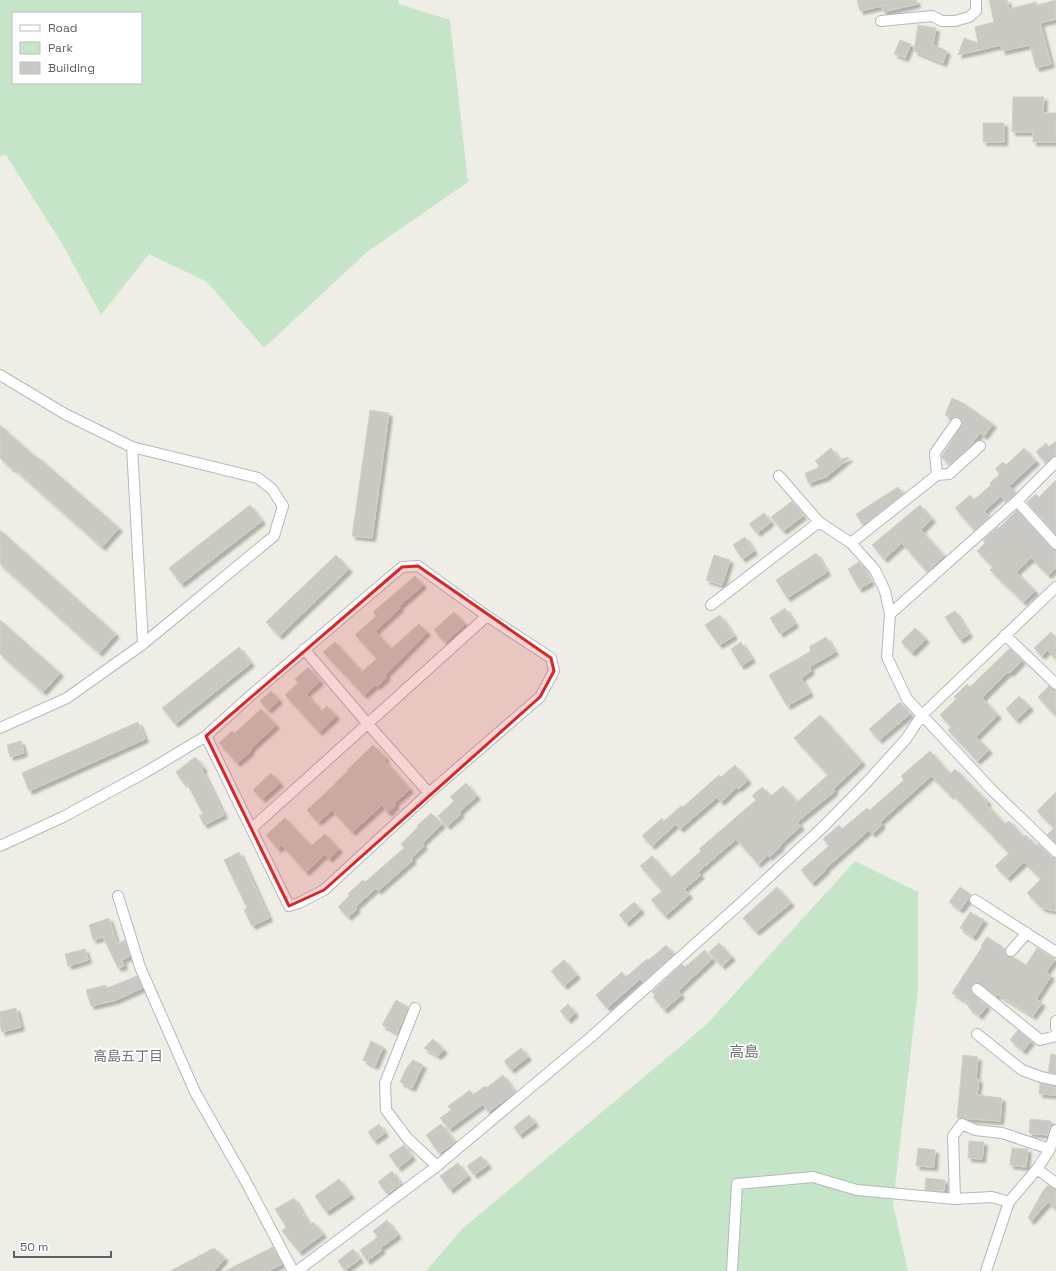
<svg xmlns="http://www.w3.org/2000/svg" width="1056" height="1271" font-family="'Space Grotesk','Noto Sans JP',sans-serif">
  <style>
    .green { fill: #c4e5c8; fill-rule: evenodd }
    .building { fill: #cac8c2; stroke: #d3d1c4; filter: url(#shadow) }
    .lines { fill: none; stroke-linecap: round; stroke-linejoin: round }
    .minor-casing { stroke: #b6b7bc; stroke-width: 12 }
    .minor { stroke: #fff; stroke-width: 10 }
    .marked { fill: #d62828; fill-opacity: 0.2; stroke: #d62828; stroke-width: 3; stroke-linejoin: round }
    .labels { text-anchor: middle; stroke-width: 3.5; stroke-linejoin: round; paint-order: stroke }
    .neighbourhood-label { font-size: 14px; fill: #6e7277; stroke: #fff }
    .quarter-label { font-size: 15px; fill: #6e7277; stroke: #fff }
  </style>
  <defs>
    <filter id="shadow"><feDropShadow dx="3.5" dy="3.5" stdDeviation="1" flood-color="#0004"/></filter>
  </defs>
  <rect width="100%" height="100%" fill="#efeee6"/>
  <path class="green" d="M0,0H398L399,4L450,20L468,182L367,252L264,348L207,282L149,254L101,315L64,247L6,155L0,156ZM13,13H141V83H13Z
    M855,861L918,892V989L893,1204L908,1271H426L462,1229L706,1025Z"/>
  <path class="building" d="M857,0H916L917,4L883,12L882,6L860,11Z
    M989,0H1007L1009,9L1036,2L1037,5L1056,0V19L1040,23L1051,64L1036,68L1030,45L1002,51L1001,45L958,55L964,38L978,43L975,27L994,22Z
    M918,25L936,28L933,45L947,51L943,63L914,51Z
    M900,40L911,44L905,58L894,54Z
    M1013,97H1044L1043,113H1056V142H1033V132H1012Z
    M983,123H1004V142H983Z
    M952,398L965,404L993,424L984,436L980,433L970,446L951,464L942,458V456L963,423L959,417H956L952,418L945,415Z
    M370,410L389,413L372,538L352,536Z
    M0,425L38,459L39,458L119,528L102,547L13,468L12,469L0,458Z
    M1056,441V455L1046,463L1036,452L1046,443L1049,447Z
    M831,448L840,460L848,457L849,458L826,477L808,483L805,473L820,467L815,461Z
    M1024,448L1036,461L1009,486L1016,493L1013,496L1006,502L1001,496L984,511L989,517L974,530L955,508L970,495L974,500L991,485L990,483L1000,474L995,469L1003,462L1006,465Z
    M1056,480V534L1027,502L1036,494L1039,497Z
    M898,487L903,494L873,518L862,524L856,514Z
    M792,501L803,516L783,531L771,517Z
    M250,505L262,521L181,584L169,568Z
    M920,505L932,519L921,530L944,556L927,572L902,543L884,559L872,545Z
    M1017,510L1051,548L1056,550V568L1048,575L1031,558L1016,572L1035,591L1023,602L990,570L993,567L977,551L985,543L983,540L998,527L999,528Z
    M764,513L771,522L757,533L749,524Z
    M0,530L116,634L99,653L0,564Z
    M745,537L754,551L742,559L733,545Z
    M816,553L827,572L787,598L776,580Z
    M336,555L349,569L279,636L266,622Z
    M714,555L730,560L722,585L706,580Z
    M859,562L871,582L859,589L848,569Z
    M415,576L423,585L399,606L400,608L375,631L391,649L419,624L427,632L385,675L387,677L377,686L375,685L364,695L323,652L335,642L362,672L377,658L355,635L376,616L373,612Z
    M785,608L795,624L780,634L770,618Z
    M955,611L969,634L960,640L945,617Z
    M454,612L465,624L445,642L434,630Z
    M720,615L734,636L719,645L705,625Z
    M0,620L60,673L43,692L0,654Z
    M915,628L926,639L912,653L901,642Z
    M1051,632L1056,637V659L1047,650L1042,656L1034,648Z
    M826,637L835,652L809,667L811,671L801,678L810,693L787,706L769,675L811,651L809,647Z
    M741,642L752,659L741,666L731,649Z
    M239,647L251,663L175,724L162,708Z
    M1010,648L1022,661L1010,673L1008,672L982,698L998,715L976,737L989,750L977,761L948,730L951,727L940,715L956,699L954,697L967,684L970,687Z
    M308,667L320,681L306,694L322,711L327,706L336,716L319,732L285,695L298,683L295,679Z
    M1049,686L1056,690V716L1038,697Z
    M271,691L279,700L268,710L260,701Z
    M1019,696L1030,707L1016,720L1006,709Z
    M900,702L910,714L879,740L869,729Z
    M261,709L276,725L250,749L251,751L237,763L219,743L232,731L235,733Z
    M820,715L862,762L833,789L835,791L797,822L801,826L780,845L781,846L769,857L768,855L758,864L736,839L698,872L701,875L684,889L689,895L665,916L651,900L662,891L640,866L652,856L671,878L701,851L699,849L756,800L752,796L762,787L771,796L783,786L797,802L828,775L794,738Z
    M138,722L145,739L29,791L22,773Z
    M21,741L24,753L10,757L7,745Z
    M373,745L386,758L384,760L410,789L394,803L396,805L388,813L382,805L352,832L332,810L318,822L307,810L336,783H335L348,771L347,770Z
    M930,751L950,774L955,769L988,802L986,804L1005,824L1009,821L1024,837L1026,835L1036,846L1038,844L1051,857L1056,858V911L1042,908L1027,893L1041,879L1024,862L1007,878L995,866L1009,853L952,794L950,795L931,776L880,822L882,825L872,834L869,830L825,869L826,870L812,883L801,870L829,846L823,839L839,825L842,829L867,808L870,810L904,780L901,776Z
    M195,757L204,768L202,770L224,815L204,825L199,815L203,814L186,782L184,784L176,772Z
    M735,765L748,780L738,789L737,787L721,802L717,797L680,829L676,824L652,846L642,836L662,818L664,821L681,806L683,807L719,775L721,777Z
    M271,773L280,783L262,799L253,790Z
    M466,783L477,796L459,812L461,814L447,826L438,816L454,801L450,797Z
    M1056,792V843L1047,835L1054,828L1037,811Z
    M431,813L442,824L422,843L424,846L411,858L413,860L378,891L376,888L355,907L357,909L348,917L338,907L350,895L348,894L363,880L365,882L404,848L401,844L418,827L417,826Z
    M285,818L311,846L325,834L339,849L329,859L325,854L306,872L282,845L278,849L266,835Z
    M239,852L269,918L252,926L244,910L247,908L224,860Z
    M777,887L791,903L756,932L743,918Z
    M960,887L971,895L960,910L949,902Z
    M634,902L641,910L626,923L619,915Z
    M970,912L984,920L973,937L960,928Z
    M109,918L117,944L125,940L130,956L122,960L124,966L118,968L103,937L93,940L89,925Z
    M987,937L1003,947L1002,949L1005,951L1007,956L1013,957L1026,965L1037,948L1055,959L1046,972L1051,976L1036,999L1042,1003L1033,1016L997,994L996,996L978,983H975L972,985L971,992L987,1006L979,1016L968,1007L970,1004L952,993L982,947L981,946Z
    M719,943L732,957L722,966L709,952Z
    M666,945L674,954L643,982L640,979L607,1008L596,995L622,972L626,977L647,959L649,960Z
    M85,949L88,960L68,966L65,954Z
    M705,950L712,959L678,991L681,995L664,1010L653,997L655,995L652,992L682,964L685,967Z
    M564,960L577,975L564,986L551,971Z
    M137,976L142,988L116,1000L91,1006L86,990L106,985L107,988Z
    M396,1000L408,1007L397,1033L382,1025Z
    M568,1004L575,1013L568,1020L560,1011Z
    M16,1008L21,1027L2,1032L0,1025V1012Z
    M1018,1030L1031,1041L1023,1051L1010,1040Z
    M433,1039L444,1050L438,1056L424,1048Z
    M371,1041L383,1047L375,1066L363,1060Z
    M521,1048L528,1057L511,1070L504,1061Z
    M1051,1054L1056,1055V1073L1048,1072Z
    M963,1055L978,1057L976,1079H979L977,1095L1002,1098L1000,1121L957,1118Z
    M413,1060L423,1065L412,1088L400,1082L407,1067Z
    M503,1075L515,1092L488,1112L483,1104L449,1129L440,1118L451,1110L448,1106L470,1090L473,1095L485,1086L486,1088Z
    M1040,1083L1056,1086V1095L1039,1094Z
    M529,1115L535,1123L519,1135L514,1127Z
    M1030,1119L1051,1121L1048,1135L1029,1133Z
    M379,1124L385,1133L374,1141L368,1132Z
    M441,1124L455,1142L439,1153L426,1135Z
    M969,1141L984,1142L982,1159L968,1158Z
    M404,1145L412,1157L398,1168L389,1155Z
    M918,1148L935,1150L934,1167L916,1166Z
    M1012,1148L1028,1149L1026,1167L1010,1165Z
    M481,1156L488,1165L474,1175L467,1166Z
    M458,1163L468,1176L450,1190L440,1176Z
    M392,1171L401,1184L387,1194L378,1182Z
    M926,1178L945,1180L944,1191L925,1190Z
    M339,1179L351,1195L326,1212L315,1196Z
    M1048,1185L1056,1189V1210L1048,1202L1031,1221L1028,1218L1043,1191Z
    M294,1198L309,1225L313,1222L323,1234L299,1252L282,1231L286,1227L275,1209Z
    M387,1220L398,1235L380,1248L382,1250L367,1261L360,1250L378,1237L373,1231Z
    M273,1247L282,1264L268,1271H225Z
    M214,1248L225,1258L214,1271H170Z
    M353,1249L360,1259L345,1270L338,1261Z"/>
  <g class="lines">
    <defs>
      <path id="minor" d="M881,21L932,16L942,21H955L969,17L976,11V0
        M0,375L65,414L132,447L258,478L272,489L283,506L274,536L143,644L67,698L0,728
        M132,447L143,644
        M937,475L935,453L956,423
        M779,476L819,522L851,543L875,570L885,591L890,614L887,657L907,699L992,790L1056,852
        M1017,501L1056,544
        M851,543L937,475L949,474L980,446
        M711,605L819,522
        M890,614L1017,501L1056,462
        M1005,635L1056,684
        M304,649L367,723L429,793
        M251,829L487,616
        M0,846L63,817L146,772L206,736L250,696L402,567L418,566L487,616L551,658L554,671L540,697L429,793L324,890L299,903L289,906L206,736
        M118,896L140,967L195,1092L245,1180L293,1271
        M975,900L1056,952
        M1011,951L1027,933
        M977,989L1040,1040L1056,1036
        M415,1008L385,1083L386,1110L408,1139L437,1166
        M1056,1021V1028
        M977,1034L1022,1070L1041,1077L1056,1080
        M1037,1169L1056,1183
        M955,1199L953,1136L962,1124L975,1130L1002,1133L1050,1149
        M297,1271L437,1166L591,1037L742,902L824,826L868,781L906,739L922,715L1056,587
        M732,1271L737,1184L813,1177L857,1190L955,1199L992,1197L1009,1202
        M986,1271L1009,1202L1037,1169L1050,1149L1056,1130"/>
    </defs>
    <use href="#minor" class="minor-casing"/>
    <use href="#minor" class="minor"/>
  </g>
  <path class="marked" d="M418,566L551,658L554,671L540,697L324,890L289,906L206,736L402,567Z"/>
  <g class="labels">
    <g class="neighbourhood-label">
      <text x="128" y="1061">高島五丁目</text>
    </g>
    <g class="quarter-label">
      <text x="744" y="1057">高島</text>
    </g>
  </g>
  <rect x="12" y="12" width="130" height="72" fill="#ffffff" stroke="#bebfc1"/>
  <rect x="20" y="25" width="20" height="6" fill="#ffffff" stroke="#bebfc1"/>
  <text x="48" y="32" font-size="12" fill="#5d6065">Road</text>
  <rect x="20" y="42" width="20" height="12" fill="#c4e5c8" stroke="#bebfc1"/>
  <text x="48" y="52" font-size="12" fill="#5d6065">Park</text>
  <rect x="20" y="62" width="20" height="12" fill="#cac8c2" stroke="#bebfc1"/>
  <text x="48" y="72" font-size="12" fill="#5d6065">Building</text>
  <path d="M14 1251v6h97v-6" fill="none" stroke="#5d6065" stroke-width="2"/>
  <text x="20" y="1251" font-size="12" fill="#5d6065" stroke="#ffffff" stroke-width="3" paint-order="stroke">50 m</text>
</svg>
